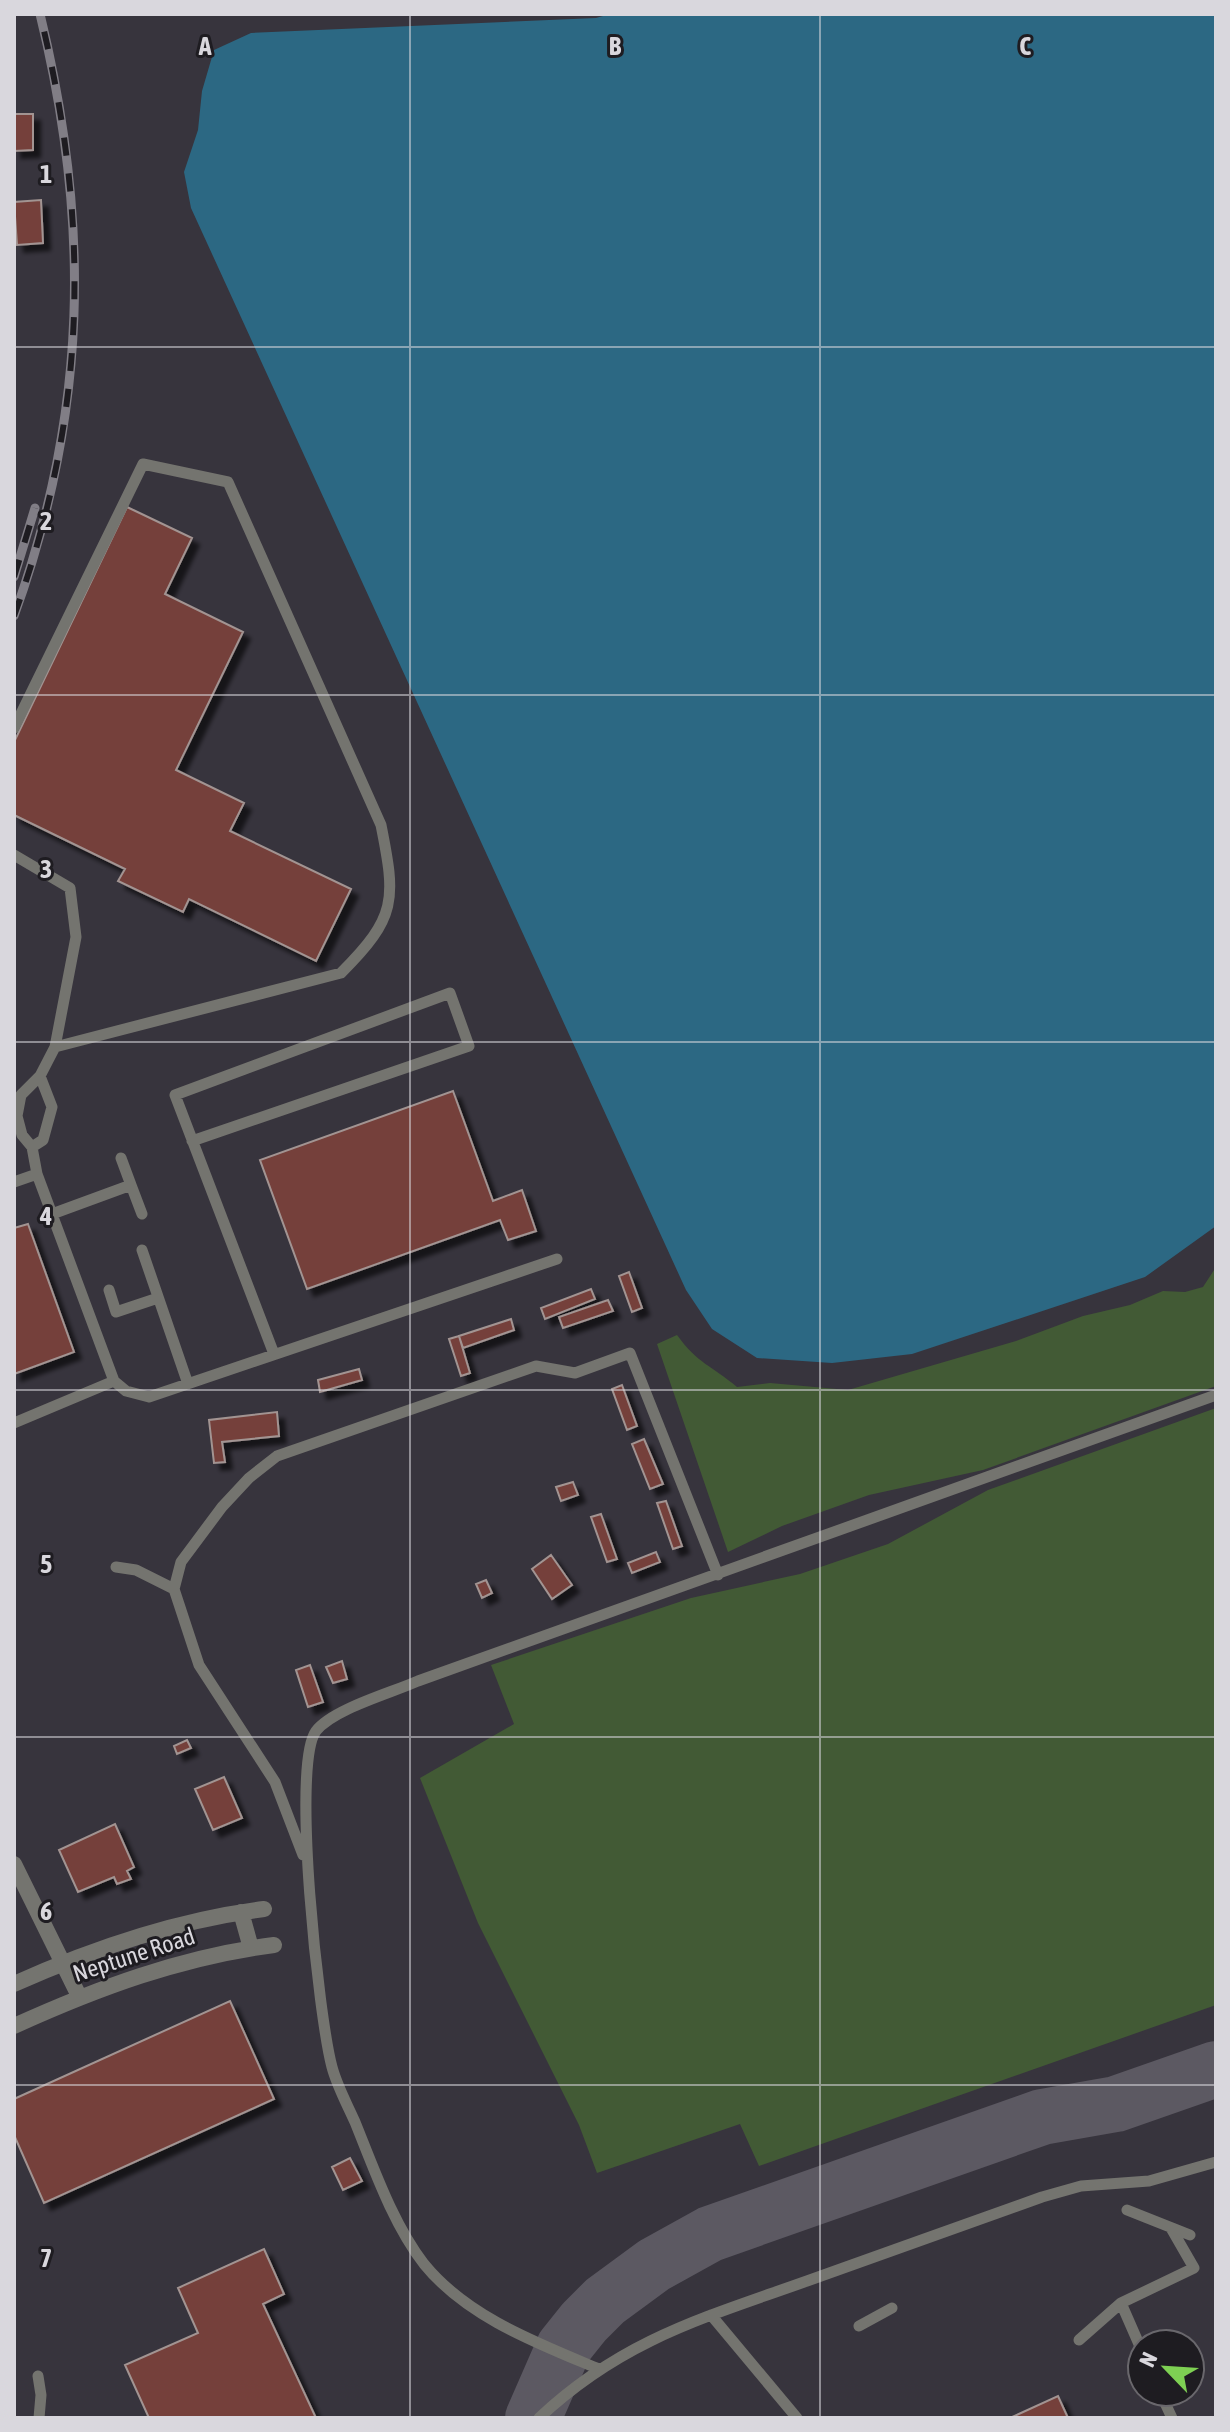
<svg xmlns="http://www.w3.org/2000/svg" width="1230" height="2432" font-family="'Asap Condensed',sans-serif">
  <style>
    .green { fill: #425a35 }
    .water { fill: #2c6883 }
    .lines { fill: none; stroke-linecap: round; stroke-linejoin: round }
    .taxiway { stroke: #5c5962; stroke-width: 56 }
    .building { fill: #75403b; stroke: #a29492; stroke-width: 2; filter: url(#shadow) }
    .service { stroke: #74746f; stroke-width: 11 }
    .minor { stroke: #74746f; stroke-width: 16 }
    .rail-casing { stroke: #817e86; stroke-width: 9 }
    .rail { stroke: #1e1c21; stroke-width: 6; stroke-dasharray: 18; stroke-linecap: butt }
    .grid { fill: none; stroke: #d9d7dd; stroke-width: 2; stroke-opacity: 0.55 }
    .labels { text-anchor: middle; stroke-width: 6; stroke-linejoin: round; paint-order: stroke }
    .street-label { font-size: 24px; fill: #d9d7dd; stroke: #1e1c21 }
    .grid-label { font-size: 26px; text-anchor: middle; font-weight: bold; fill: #d9d7dd; stroke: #1e1c21; stroke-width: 6; stroke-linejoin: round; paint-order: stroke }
  </style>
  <defs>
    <filter id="shadow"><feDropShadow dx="7" dy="7" stdDeviation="2" flood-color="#0009"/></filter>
  </defs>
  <rect width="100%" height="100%" fill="#37343d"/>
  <path class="green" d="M1216,1267V1386L983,1470L869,1495L782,1526L728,1552L657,1344L677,1335C698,1364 711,1365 737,1387L770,1383L848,1390L1016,1341L1083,1316L1130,1305L1163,1291L1185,1292L1203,1287Z
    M1216,1408V2005L759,2166L740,2124L597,2173L579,2125L478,1923L420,1778L514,1724L491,1665L691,1598L800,1574L888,1544L988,1490Z"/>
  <path class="water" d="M610,14H1216V1226L1145,1277L912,1354L832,1363L757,1358L712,1329L686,1290L191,208L184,172L198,130L202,91L214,50L251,33L596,18Z"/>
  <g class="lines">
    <path class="taxiway" d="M533,2418L564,2347L584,2322L605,2301L654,2265L710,2234L1042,2117L1116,2104L1216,2069"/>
  </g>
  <path class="building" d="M14,114H33V150L14,151Z
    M41,200L43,243L17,245L14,202Z
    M127,507L192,538L165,594L243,632L176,770L244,803L230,831L351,889L316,961L189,899L183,912L118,881L125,869L14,815V742Z
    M453,1091L493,1201L522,1190L536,1231L508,1240L500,1220L307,1289L260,1160Z
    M28,1224L74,1352L14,1374V1228Z
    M629,1272L642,1308L632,1312L619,1276Z
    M591,1289L595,1299L545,1319L541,1308Z
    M608,1300L613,1311L563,1328L559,1317Z
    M511,1319L514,1330L463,1348L459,1336Z
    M459,1336L470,1373L461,1376L449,1339Z
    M359,1369L362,1380L320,1392L318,1380Z
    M622,1385L637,1426L627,1430L612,1389Z
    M277,1412L279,1436L222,1442L225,1462L214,1463L209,1420Z
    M644,1439L663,1484L650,1489L632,1444Z
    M573,1482L578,1495L561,1501L556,1487Z
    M666,1501L682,1546L673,1549L657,1503Z
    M601,1514L617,1559L607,1562L591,1517Z
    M656,1552L660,1562L632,1573L628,1563Z
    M551,1555L572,1585L552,1599L532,1569Z
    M486,1580L492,1593L482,1598L476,1584Z
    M342,1661L347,1679L333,1683L326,1667Z
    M310,1665L323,1702L308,1707L296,1670Z
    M187,1740L191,1748L177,1754L174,1746Z
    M224,1777L242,1818L213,1830L195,1789Z
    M115,1824L134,1867L127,1871L131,1879L117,1884L114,1877L78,1892L59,1850Z
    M230,2001L274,2099L44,2203L14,2135V2099Z
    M350,2158L362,2181L343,2190L332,2167Z
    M264,2249L284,2294L263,2304L316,2418H149L125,2365L198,2333L178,2288Z
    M1058,2396L1068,2418H1010Z"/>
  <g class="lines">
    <path class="service" d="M14,728L143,464L228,482L381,825C396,900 397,917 341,973L55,1047
      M14,855L70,888L76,937L55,1047L40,1076L21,1095L17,1116L22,1135L32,1147L37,1174L114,1381L126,1391L149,1397L557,1259
      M192,1141L469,1046L450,993L175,1095L274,1354
      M32,1147L43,1140L52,1107L40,1076
      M121,1158L131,1185
      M14,1182L37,1174
      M52,1214L131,1185L142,1214
      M142,1250L188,1384
      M109,1290L116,1312L158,1298
      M14,1423L114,1381
      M116,1567L136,1570L174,1589
      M303,1855L275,1782L199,1665L174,1589L181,1562L222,1507L249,1478L277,1456L536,1366L575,1373L630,1353L718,1575
      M1127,2210L1190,2235
      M711,2315L797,2418
      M859,2326L892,2308
      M1079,2340L1121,2303
      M1142,2351L1121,2303L1194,2268L1171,2228
      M599,2369C537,2343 467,2317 424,2264C393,2224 374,2169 355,2122C347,2104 337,2086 332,2067C319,2019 291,1765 316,1731C333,1709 391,1693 418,1681L1216,1395
      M38,2376L41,2395L39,2418
      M1160,2392L1172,2418
      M539,2418C622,2340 703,2318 807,2281C885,2253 964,2225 1042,2197L1081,2186L1149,2181L1216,2162"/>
    <path class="minor" d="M14,1864L79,1996
      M241,1912L251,1948
      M14,1984C94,1948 176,1920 264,1909
      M14,2026C98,1988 181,1957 274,1945"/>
    <defs>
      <path id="rail" d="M14,577L35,508
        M14,616C88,412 91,223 40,14"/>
    </defs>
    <use href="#rail" class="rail-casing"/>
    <use href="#rail" class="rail"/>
  </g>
  <path class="grid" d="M410,14V2418M820,14V2418M14,347H1216M14,695H1216M14,1042H1216M14,1390H1216M14,1737H1216M14,2085H1216"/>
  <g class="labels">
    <g class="street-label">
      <text transform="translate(134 1955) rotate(-18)" y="8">Neptune Road</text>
    </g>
  </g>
  <g class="grid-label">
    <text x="205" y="55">A</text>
    <text x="615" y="55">B</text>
    <text x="1025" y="55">C</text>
    <text x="46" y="183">1</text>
    <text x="46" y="530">2</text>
    <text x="46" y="878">3</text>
    <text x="46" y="1225">4</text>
    <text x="46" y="1573">5</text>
    <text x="46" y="1920">6</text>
    <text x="46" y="2267">7</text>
  </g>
  <rect width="1230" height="2432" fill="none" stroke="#d9d7dd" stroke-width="32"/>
  <g transform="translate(1166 2368) rotate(295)"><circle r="38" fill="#1e1c21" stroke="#69676c" stroke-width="2"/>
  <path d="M0-6L14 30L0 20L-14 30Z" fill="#7ed053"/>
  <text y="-12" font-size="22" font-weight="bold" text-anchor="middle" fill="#d9d7dd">N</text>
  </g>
</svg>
